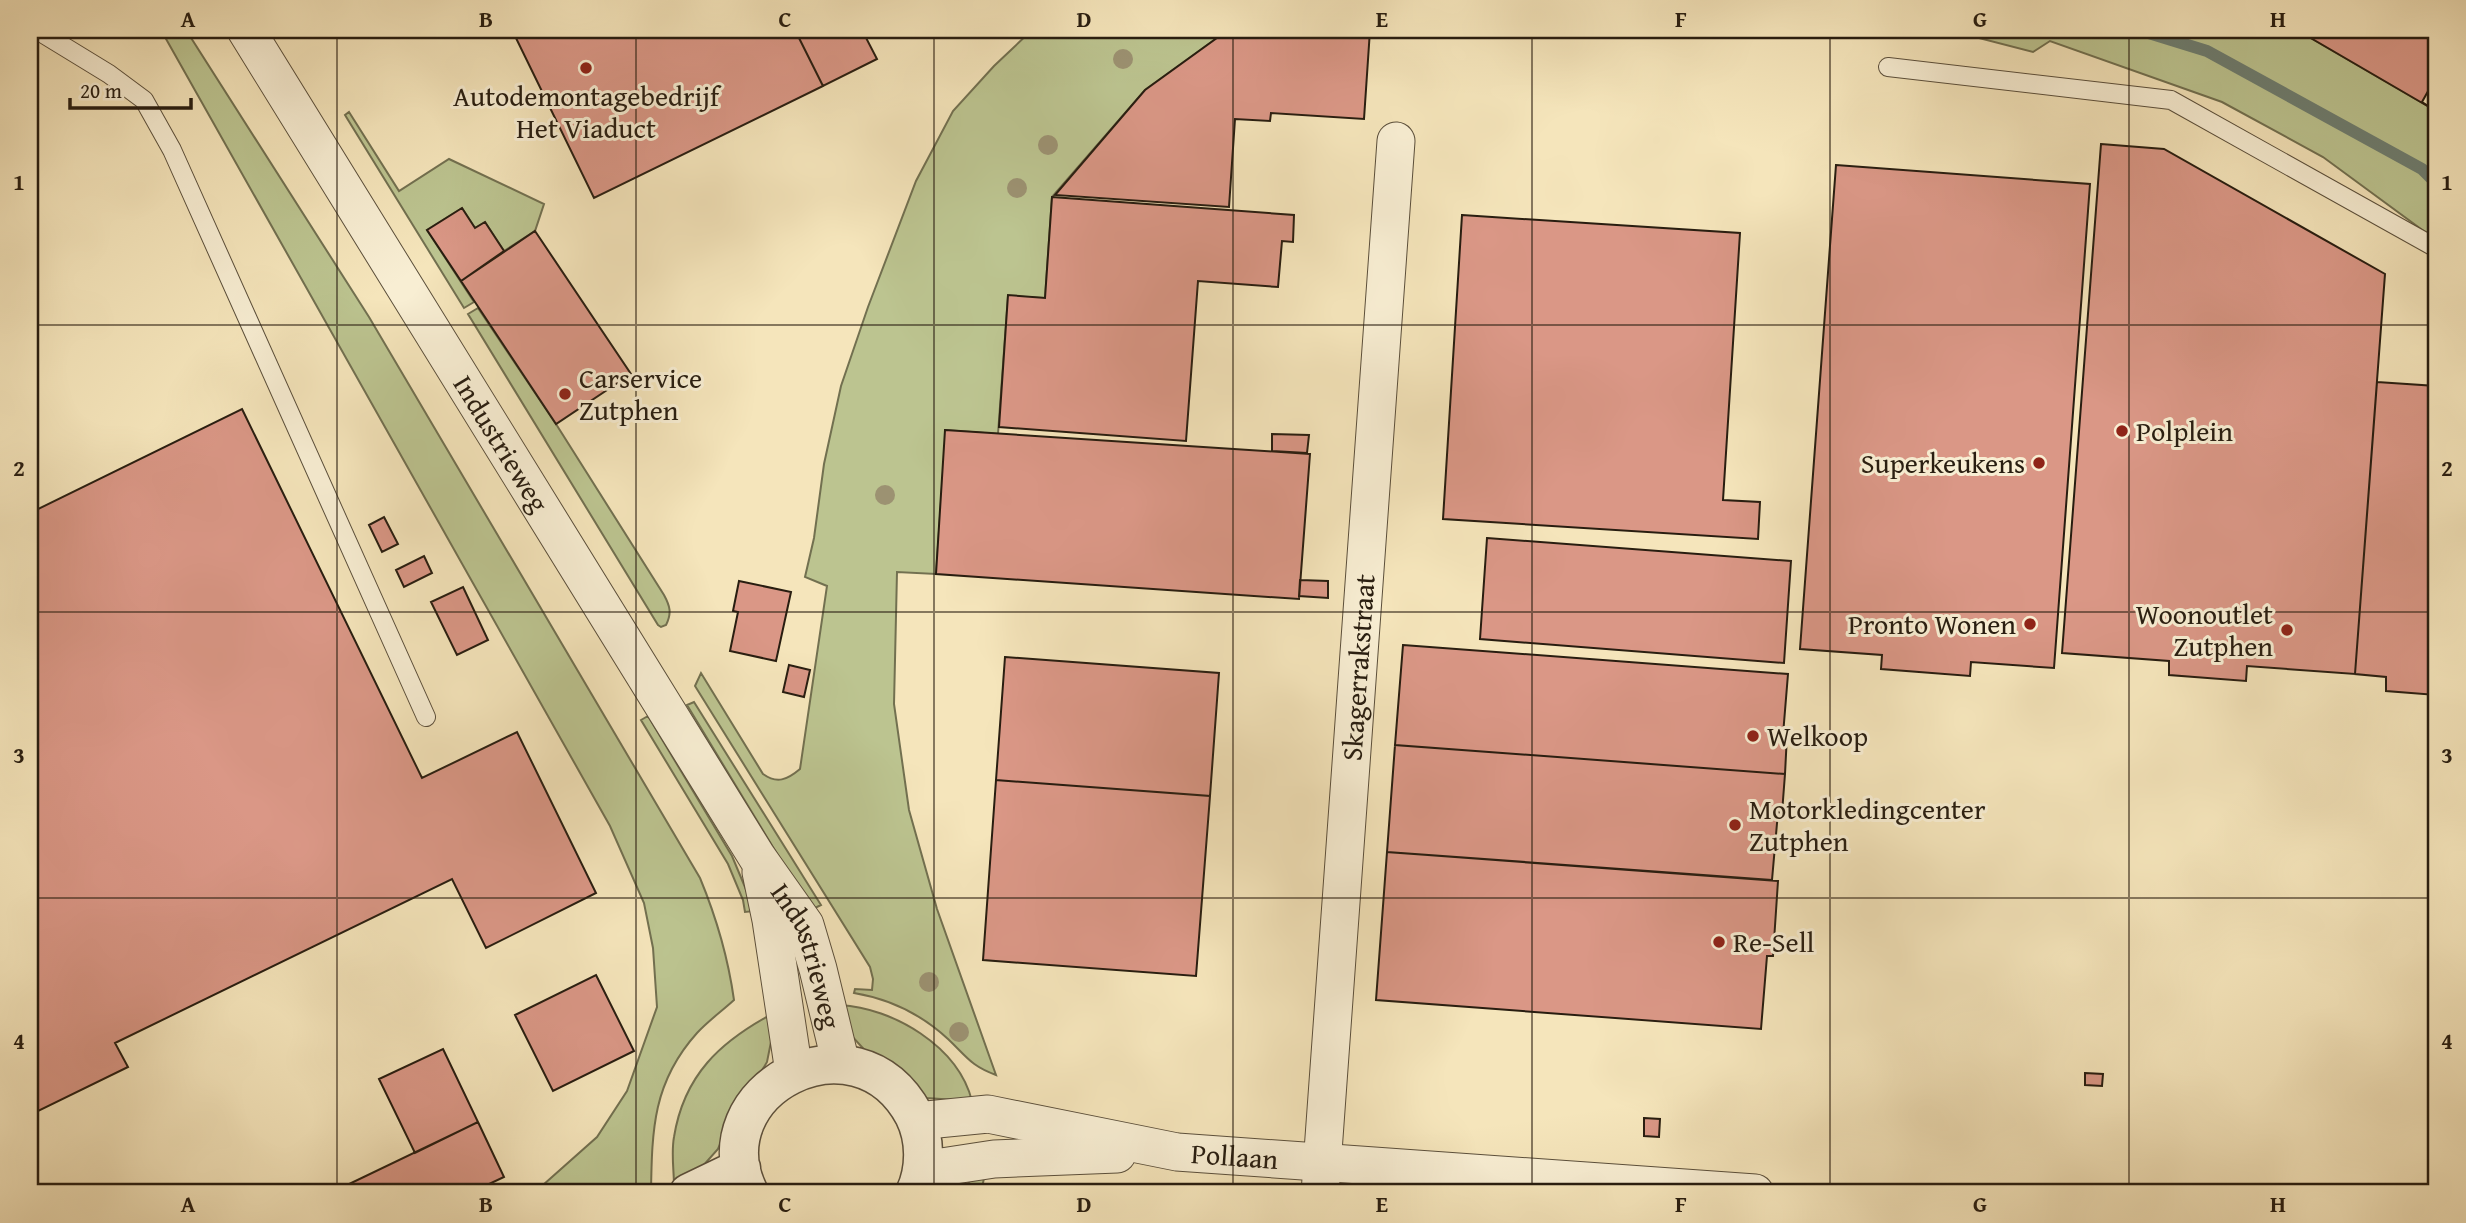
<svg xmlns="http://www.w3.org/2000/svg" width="2466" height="1223" font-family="'Gentium Book Plus',serif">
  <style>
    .green { fill: #bcc490; stroke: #727050; stroke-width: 2 }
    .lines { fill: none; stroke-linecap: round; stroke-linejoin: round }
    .stream { stroke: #6e7e71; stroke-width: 12 }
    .building { fill: #da9786; stroke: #281d10; stroke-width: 2 }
    .service-casing { stroke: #5b4f3b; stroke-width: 20 }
    .minor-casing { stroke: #5b4f3b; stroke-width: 39 }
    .tertiary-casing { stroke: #5b4f3b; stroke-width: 41 }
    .service { stroke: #f8eed3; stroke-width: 18 }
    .minor { stroke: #f8eed3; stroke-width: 37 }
    .tertiary { stroke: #f8eed3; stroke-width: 38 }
    .tree { fill: #9c9272 }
    .grid { fill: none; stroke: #281d10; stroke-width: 2; stroke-opacity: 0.55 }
    .poi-dot { fill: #8f2418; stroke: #f8eed3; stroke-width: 2.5 }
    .labels { text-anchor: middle; stroke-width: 6; stroke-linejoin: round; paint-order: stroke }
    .poi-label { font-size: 28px; fill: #281d10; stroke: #f8eed3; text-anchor: start }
    .street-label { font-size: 28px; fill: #281d10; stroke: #f8eed3 }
    .neatline { fill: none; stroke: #281d10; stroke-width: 2.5 }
    .grid-label { font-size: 23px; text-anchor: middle; font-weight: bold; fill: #281d10 }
  </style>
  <rect width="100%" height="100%" fill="#f5e5bb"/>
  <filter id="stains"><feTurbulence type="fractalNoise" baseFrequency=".00286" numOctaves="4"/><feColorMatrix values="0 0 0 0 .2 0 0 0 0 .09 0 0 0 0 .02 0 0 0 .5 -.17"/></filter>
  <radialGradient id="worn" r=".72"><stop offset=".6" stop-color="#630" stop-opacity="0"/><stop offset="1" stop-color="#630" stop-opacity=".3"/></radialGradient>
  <path class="green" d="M161,30H186L369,317L700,878C717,919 728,957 734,1000C722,1011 708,1021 697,1033C653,1082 652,1129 651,1192L648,1193H534L597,1137L627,1091L657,1007L653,948L644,903L610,826Z
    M1032,30H1228L1145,90L1052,197L1045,298L1008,296L998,434L946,430L936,574L897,572L894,704L909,810L937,909L996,1075C971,1066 967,1057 948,1039C921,1014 890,999 854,993L855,989L872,990L873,979L870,967L695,686L701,673L763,774C777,784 787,780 800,769L827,586L805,577L814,538L824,464L841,386L868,307L916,181L953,111L994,66Z
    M1948,30H2297L2436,111V240L2323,157L2222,102L2050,41L2033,52Z
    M349,112L399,191L449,159L544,204L535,231L504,251L485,222L475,228L462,208L427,230L474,302L464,308L345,115Z
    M478,308L556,424L664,595C670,606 672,613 666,625L661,627L658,625L468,314Z
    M694,702L821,905L811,910L687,705Z
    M648,716L732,856L755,911L745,912L743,900L728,864L641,720Z
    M840,1005C893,1008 958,1046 972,1101L926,1098L871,1057L849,1033Z
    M772,1014L774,1027L767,1062L725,1132L718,1149L702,1167L674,1186C674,1170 671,1153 674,1137C684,1075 720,1042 772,1014Z
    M985,1173L981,1193H959L971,1180Z"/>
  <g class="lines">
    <path class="stream" d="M2139,30L2207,51L2422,169L2436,183"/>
  </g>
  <path class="building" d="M523,30H795L823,86L594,198L514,34Z
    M795,30H862L877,59L823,86Z
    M1228,30H1370L1364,119L1271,113L1270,121L1235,119L1229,207L1055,195L1145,90Z
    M2297,30H2423L2436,37V77L2422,102L2436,111Z
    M2101,144L2164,149L2385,274L2355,674L2247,666L2246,681L2169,675V661L2062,653Z
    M1836,165L2090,184L2054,668L1971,662L1970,676L1881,669L1882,655L1800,649Z
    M1052,197L1294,215L1293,242L1282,241L1278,287L1198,281L1186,441L999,427L1008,295L1045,298Z
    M462,208L475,228L485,222L504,251L461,281L427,230Z
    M1462,215L1740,233L1723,500L1760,502L1758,539L1443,519Z
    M535,231L631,374L556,424L461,281Z
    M2377,382L2436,386V695L2386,691V677L2355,674Z
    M242,409L422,778L517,732L596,893L486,948L452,879L115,1043L128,1067L30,1115V513Z
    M945,430L1310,454L1299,599L936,574Z
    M1272,434L1309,435L1307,453L1272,451Z
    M384,517L398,544L382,552L369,525Z
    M1487,538L1791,561L1784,663L1480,639Z
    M424,556L432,573L404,587L396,570Z
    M1300,580L1328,581V598L1299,596Z
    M739,581L791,592L776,661L730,651L738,612L733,611Z
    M463,587L488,640L457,655L431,602Z
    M1403,645L1788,674L1783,735H1787L1785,774L1395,745Z
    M1005,657L1219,673L1210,796L996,780Z
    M789,665L810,670L804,697L783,692Z
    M1395,745L1785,774L1782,813L1778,812L1772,880L1387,852Z
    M996,780L1210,796L1196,976L983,960Z
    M1387,852L1778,881L1773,956H1767L1761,1029L1376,1000Z
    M596,975L634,1051L553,1091L515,1015Z
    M443,1049L478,1122L415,1153L379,1079Z
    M2085,1073L2103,1074L2102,1086L2085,1085Z
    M1644,1118L1660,1119L1659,1137L1644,1136Z
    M478,1122L504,1177L470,1193H351L347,1185Z"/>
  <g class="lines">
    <defs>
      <path id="service" d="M37,30L109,74L144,100L172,150L426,717
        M1888,67L2171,100L2436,248"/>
      <g id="minor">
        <path id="s1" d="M246,30L757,857L805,925L818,969L841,1064"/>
        <path d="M761,872L771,920L794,1072"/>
        <path id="s2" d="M917,1121L988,1114L1177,1152L1755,1193"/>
        <path d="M922,1170L994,1159L1117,1154"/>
        <path id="s3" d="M1320,1193L1396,141"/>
      </g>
      <path id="tertiary" d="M689,1193L741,1168
        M749,1193C698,1090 856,1007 914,1115C926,1139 926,1169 915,1193"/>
    </defs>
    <use href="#service" class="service-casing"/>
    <use href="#minor" class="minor-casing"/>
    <use href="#tertiary" class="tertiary-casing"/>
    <use href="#service" class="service"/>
    <use href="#minor" class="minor"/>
    <use href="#tertiary" class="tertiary"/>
  </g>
  <g class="tree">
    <circle cx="1123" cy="59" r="10"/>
    <circle cx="1048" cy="145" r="10"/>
    <circle cx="1017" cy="188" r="10"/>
    <circle cx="885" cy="495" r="10"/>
    <circle cx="929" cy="982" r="10"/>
    <circle cx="959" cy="1032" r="10"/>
  </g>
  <path class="grid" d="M337,30V1193M636,30V1193M934,30V1193M1233,30V1193M1532,30V1193M1830,30V1193M2129,30V1193M30,325H2436M30,612H2436M30,898H2436"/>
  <g class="poi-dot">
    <circle cx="586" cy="68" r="7"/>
    <circle cx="565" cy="394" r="7"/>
    <circle cx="2122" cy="431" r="7"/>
    <circle cx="2039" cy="463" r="7"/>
    <circle cx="2030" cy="624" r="7"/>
    <circle cx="2287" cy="630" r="7"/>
    <circle cx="1753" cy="736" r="7"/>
    <circle cx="1735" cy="825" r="7"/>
    <circle cx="1719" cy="942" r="7"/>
  </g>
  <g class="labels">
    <g class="poi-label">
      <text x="586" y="106" text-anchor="middle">Autodemontagebedrijf<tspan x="586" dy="32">Het Viaduct</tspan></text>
      <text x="579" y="388">Carservice<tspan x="579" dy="32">Zutphen</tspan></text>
      <text x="2136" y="441">Polplein</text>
      <text x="2025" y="473" text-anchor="end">Superkeukens</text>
      <text x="2273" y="624" text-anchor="end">Woonoutlet<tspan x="2273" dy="32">Zutphen</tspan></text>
      <text x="2016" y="634" text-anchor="end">Pronto Wonen</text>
      <text x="1767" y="746">Welkoop</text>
      <text x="1749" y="819">Motorkledingcenter<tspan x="1749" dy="32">Zutphen</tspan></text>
      <text x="1733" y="952">Re-Sell</text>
    </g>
    <g class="street-label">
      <text dy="10" stroke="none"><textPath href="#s1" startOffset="486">Industrieweg</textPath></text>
      <text dy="10" stroke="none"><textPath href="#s3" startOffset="527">Skagerrakstraat</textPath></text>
      <text dy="10" stroke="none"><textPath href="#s1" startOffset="1085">Industrieweg</textPath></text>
      <text dy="10" stroke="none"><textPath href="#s2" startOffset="322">Pollaan</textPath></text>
    </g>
  </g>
  <rect width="2466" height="1223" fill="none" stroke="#f5e5bb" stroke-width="77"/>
  <path d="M70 98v10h121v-10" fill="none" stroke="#281d10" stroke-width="3.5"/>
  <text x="80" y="98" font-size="21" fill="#281d10" stroke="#f8eed3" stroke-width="5" paint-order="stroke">20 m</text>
  <rect x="38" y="38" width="2390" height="1146" class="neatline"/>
  <g class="grid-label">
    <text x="188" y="27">A</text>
    <text x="486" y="27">B</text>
    <text x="785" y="27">C</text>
    <text x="1084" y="27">D</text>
    <text x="1382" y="27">E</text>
    <text x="1681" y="27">F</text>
    <text x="1980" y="27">G</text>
    <text x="2278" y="27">H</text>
    <text x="19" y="190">1</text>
    <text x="2447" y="190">1</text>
    <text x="19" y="476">2</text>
    <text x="2447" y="476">2</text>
    <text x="19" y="763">3</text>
    <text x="2447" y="763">3</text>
    <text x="19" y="1049">4</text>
    <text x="2447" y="1049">4</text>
    <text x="188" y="1212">A</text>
    <text x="486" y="1212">B</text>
    <text x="785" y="1212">C</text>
    <text x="1084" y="1212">D</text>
    <text x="1382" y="1212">E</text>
    <text x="1681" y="1212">F</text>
    <text x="1980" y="1212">G</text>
    <text x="2278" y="1212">H</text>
  </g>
  <rect width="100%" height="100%" filter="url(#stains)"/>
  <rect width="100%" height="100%" fill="url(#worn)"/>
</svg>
